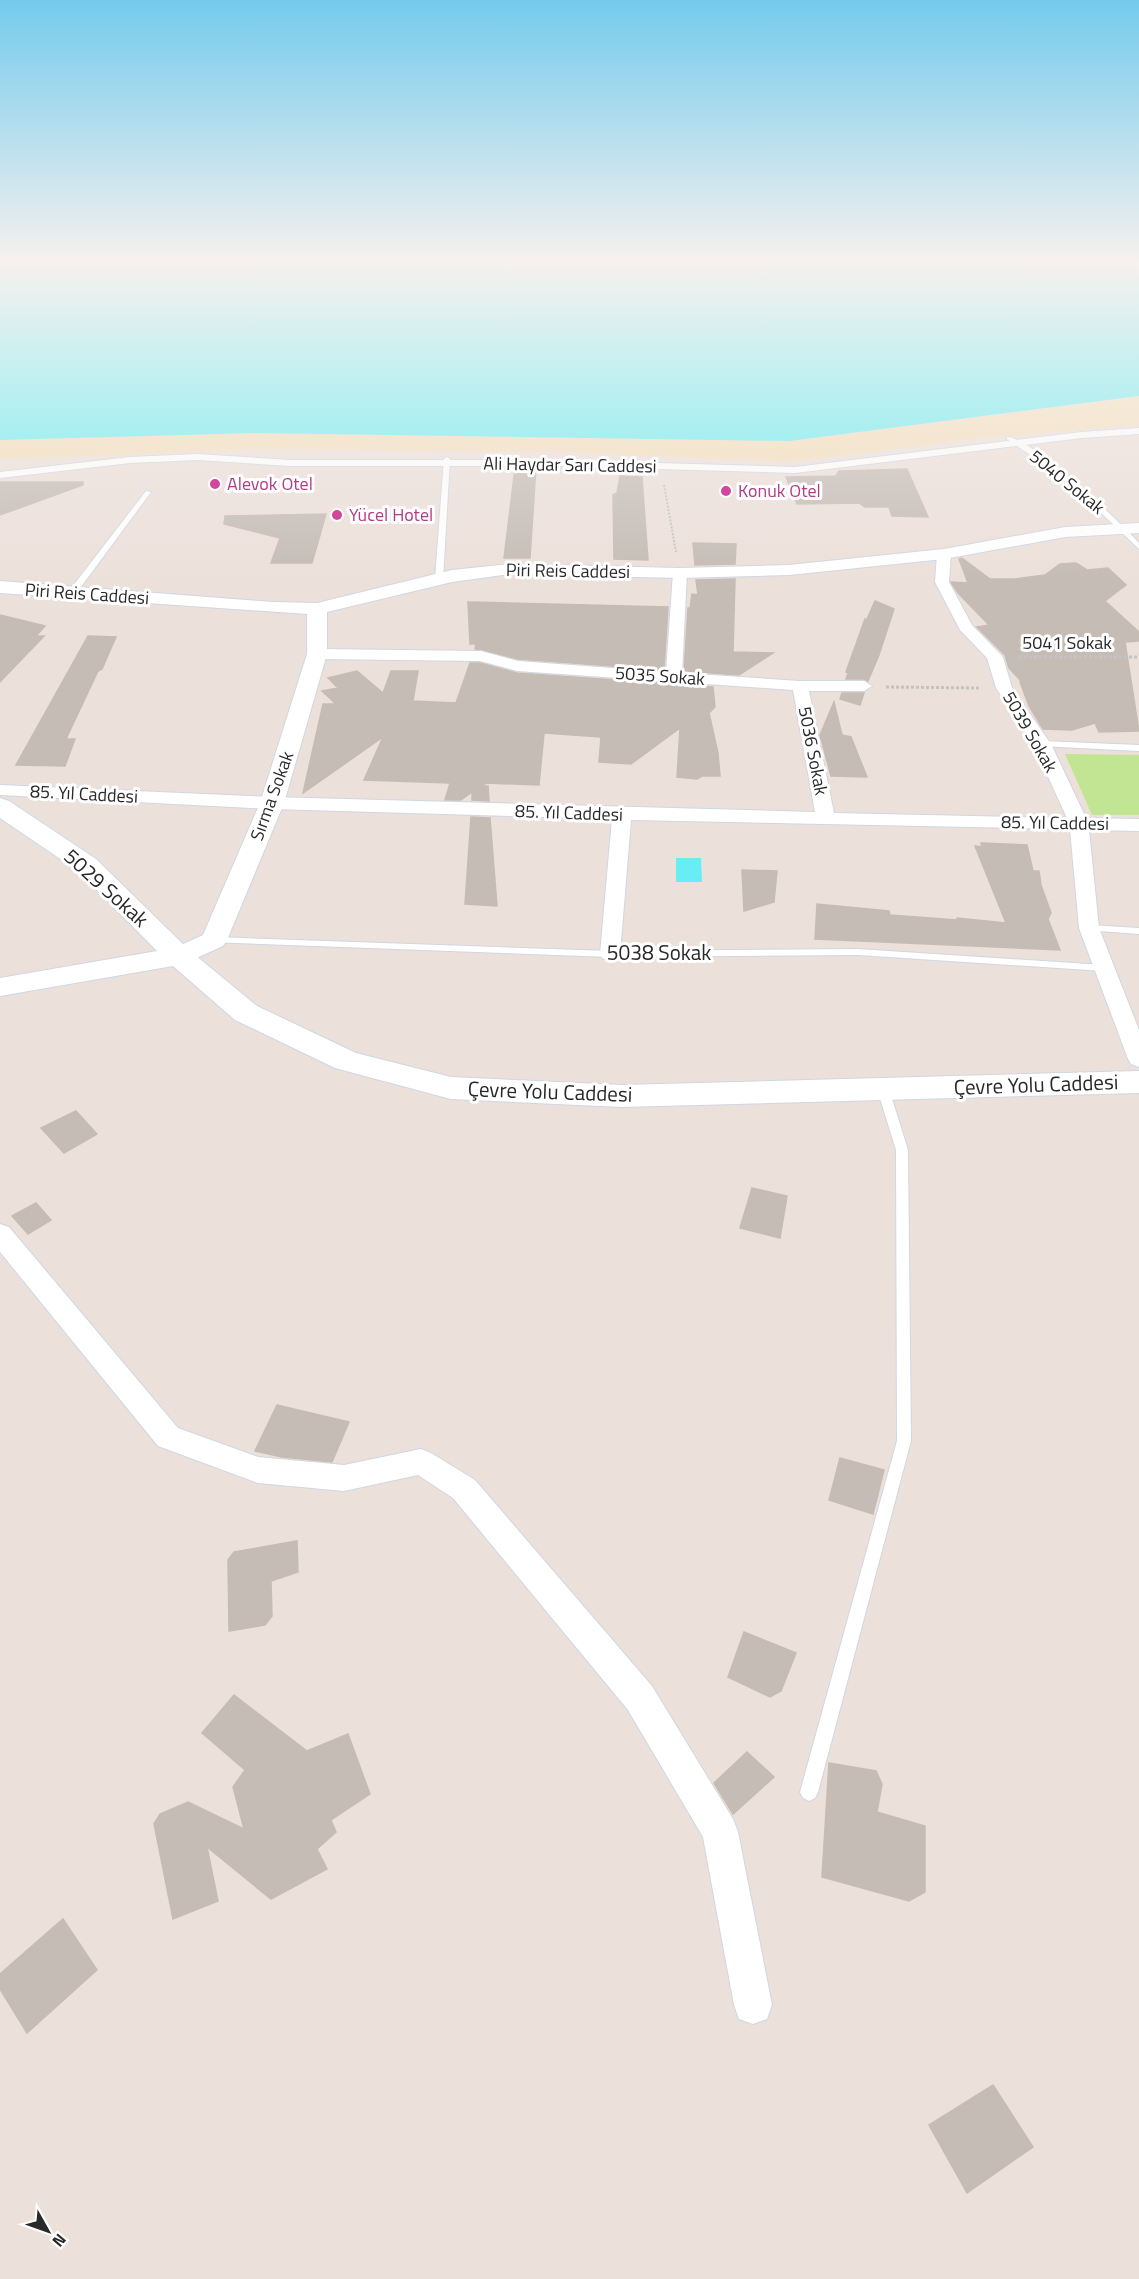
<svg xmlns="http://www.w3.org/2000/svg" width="1139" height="2279" font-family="'Titillium Web',sans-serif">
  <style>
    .green { fill: #c1e593 }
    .sand { fill: #f3debb }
    .water { fill: #67edf3 }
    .building { fill: #c4bcb5; stroke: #c7bcb3; stroke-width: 1.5 }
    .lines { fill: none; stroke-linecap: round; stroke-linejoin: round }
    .service-casing { stroke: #cfd7e3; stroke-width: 2 }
    .pedestrian-casing { stroke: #cfd7e3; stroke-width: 2 }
    .minor-casing { stroke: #cfd7e3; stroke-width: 2 }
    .tertiary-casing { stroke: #cfd7e3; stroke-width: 2 }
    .secondary-casing { stroke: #cfd7e3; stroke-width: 2 }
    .path-far1 { stroke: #c3c3c3; stroke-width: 2; stroke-dasharray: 2 1.5; stroke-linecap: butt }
    .path { stroke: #c3c3c3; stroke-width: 3; stroke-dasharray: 3 2; stroke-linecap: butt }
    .service { fill: #fff; fill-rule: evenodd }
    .pedestrian { fill: #fff; fill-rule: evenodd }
    .minor { fill: #fff; fill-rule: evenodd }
    .tertiary { fill: #fff; fill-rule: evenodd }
    .secondary { fill: #fff; fill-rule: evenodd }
    .hotel-dot { fill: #d1479c; stroke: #fff; stroke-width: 2 }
    .labels { text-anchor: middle; stroke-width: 6; stroke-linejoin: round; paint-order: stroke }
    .far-street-label { font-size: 18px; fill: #292929; stroke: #fff }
    .far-hotel-label { font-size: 18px; fill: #b23c85; stroke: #fff; text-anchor: start }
    .street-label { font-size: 21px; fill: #292929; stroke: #fff }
  </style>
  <rect width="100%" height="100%" fill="#ece0da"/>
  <path class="green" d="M1065,754L1139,755V815H1092Z"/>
  <path class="sand" d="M1139,397V425L980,438L787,462L574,452L265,449L0,459V440L254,433L789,441Z"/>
  <path class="water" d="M0,262H1139V396L789,441L254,433L0,440Z
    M676,858H701L702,882H676Z"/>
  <path class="building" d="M515,468H536L530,558H504Z
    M907,469L928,517L892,516L889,507H865L859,503L797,504L786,477L836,476L839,471Z
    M620,476L642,477L648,560L614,559L613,495L617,493Z
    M0,482H83V485L0,515Z
    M326,514L312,563H271L280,538L224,524L225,516Z
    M693,543L736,544L735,564L695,565Z
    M962,558L990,579H1015L1045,575L1060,564L1076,563L1087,570L1108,568L1126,585L1105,601L1139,632V641L1125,642L1139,731L1099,732L1095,723L1072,730L1043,729L1029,706L1020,682H1022L1009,668L1005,655L977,627L989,625L958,593L951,582L968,583L959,559Z
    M735,579L733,652L773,653L739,675L684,671L688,608H690L692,594L698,595L696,580Z
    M875,601L894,609L879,655L868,681L864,679H846L848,673L846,672L865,619H867Z
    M468,602L668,607L664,670L518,659L475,649L476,644H470Z
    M0,615L45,626L36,636H44L0,682Z
    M88,636L116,637L102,669L98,671L66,739H75L65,766L16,765Z
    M470,663H480L517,673L713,687L715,707L709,713L718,753L720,776H702L697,779L677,777L680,728L631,764L599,762L601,737L544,733L539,785L486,783L481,786H488L489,801L472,800V792L461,800H445L450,783L364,780L383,737L303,793L323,704H336L322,691L338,688L328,678L357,671L383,693L391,671H418L413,701L456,703Z
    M842,693H864L860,705L840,699Z
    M834,702L842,735L851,737L867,777L831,776L820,735Z
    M471,817L490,818L497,906L465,904Z
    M981,843L1027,845L1033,871H1039L1041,885L1051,913L1048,919L1060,950L815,939L817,904L889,911L890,915L957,920V918L1006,923L975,846L982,847Z
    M742,870L777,871L774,902L744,911Z
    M76,1111L97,1134L64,1153L41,1128Z
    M752,1188L787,1196L780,1238L740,1228Z
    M36,1203L51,1220L28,1234L12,1216Z
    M277,1405L349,1422L332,1462L282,1457L255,1451Z
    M840,1458L884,1470L873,1514L829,1500Z
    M297,1541L298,1572L271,1581L272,1616L265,1625L229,1631L228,1560L234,1552Z
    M744,1632L796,1653L781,1691L770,1697L728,1677Z
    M234,1695L307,1751L348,1734L370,1794L331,1820L336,1832L317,1849L327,1869L271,1899L207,1847L218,1901L173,1919L154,1824L160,1814L188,1802L244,1829L233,1787L245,1770L202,1733Z
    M747,1752L774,1777L733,1814L714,1783Z
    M829,1763L876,1771L882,1784L877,1812L925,1826V1892L909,1901L822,1877Z
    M63,1919L97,1970L27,2033L0,1989V1974Z
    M993,2085L1033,2147L967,2193L929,2125Z"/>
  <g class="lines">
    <defs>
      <path id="service" d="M1007,437C1031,437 1120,522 1139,543V549L1076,489L1042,463L1007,439Z
        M447,457L450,459L443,579L439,581L435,579L444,459Z
        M146,491L151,492L75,595H69V591Z
        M1042,741L1139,745V751L1039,746L1038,744Z
        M1089,925L1139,928V934L1085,930L1084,928L1085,926Z
        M214,937L610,951L858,949L1104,965L1109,968L1104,971L858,955L610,957L210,942L209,940L210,938Z
        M883,1085L889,1089L908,1150L911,1441L818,1792L815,1798L809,1801L803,1798L800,1792L897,1441L896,1150L877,1089Z"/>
      <path id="pedestrian" d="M1139,428V434L1082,438L795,473L550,466H290L198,460L130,463L0,478V472L130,457L198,454L290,460H550L795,467L1082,432Z"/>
      <path id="minor" d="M944,550L951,554L949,582L972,625L1003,657L1012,688L1051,744L1086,818L1139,819V831L1089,830L1099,928L1139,1030V1067L1131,1064L1128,1059L1079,928L1070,829L631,820L620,954L617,959L610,960L603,959L600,954L612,819L272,809L0,795V785L272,797L815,812L793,690L517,671L480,661L317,659L309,654L317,649L481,651L518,661L666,672L673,573L680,569L687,573L682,673L800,681H864L872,686L864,691H809L834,813L1067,818L1033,744L996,688L987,658L960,630L935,582L937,554Z
        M0,1224L9,1227L178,1428L258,1457L344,1465L421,1449L431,1453L475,1480L652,1686L733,1819L738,1832L772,2005L767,2019L753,2024L739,2019L734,2005L703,1837L628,1710L453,1498L418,1475L344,1491L258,1483L158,1446L0,1252Z"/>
      <path id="tertiary" d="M1139,523V533L1065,537L944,559L789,575L680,578L510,574L452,582L327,612V654L284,803L227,940L223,946L188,962L179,964L170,962L166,956L170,950L203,935L260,803L307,654V614L0,593V581L273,602L317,603L452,570L510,564L680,568L789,565L944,549L1065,527Z"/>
      <path id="secondary" d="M0,798L9,801L96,859L189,950L257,1006L356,1053L451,1077L622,1085L1139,1071V1093L622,1107L451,1099L335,1068L235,1020L173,966L0,996V978L157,951L78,871L0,818Z"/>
    </defs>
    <use href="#service" class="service-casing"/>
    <use href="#pedestrian" class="pedestrian-casing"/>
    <use href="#minor" class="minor-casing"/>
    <use href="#tertiary" class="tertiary-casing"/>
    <use href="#secondary" class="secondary-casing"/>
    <path class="path-far1" d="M664,485L676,552"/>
    <path class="path" d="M1019,657H1139
      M886,687L980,688"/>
    <use href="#service" class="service"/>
    <use href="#pedestrian" class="pedestrian"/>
    <use href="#minor" class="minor"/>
    <use href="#tertiary" class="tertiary"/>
    <use href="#secondary" class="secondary"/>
  </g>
  <linearGradient id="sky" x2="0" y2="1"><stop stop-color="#74cbec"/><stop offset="0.45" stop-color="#f6f1ee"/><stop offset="1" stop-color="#f6f1ee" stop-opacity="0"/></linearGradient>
  <rect width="1139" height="581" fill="url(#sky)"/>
  <g class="hotel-dot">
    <circle cx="215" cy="484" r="6"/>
    <circle cx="726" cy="491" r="6"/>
    <circle cx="337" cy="515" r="6"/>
  </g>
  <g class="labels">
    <g class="far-street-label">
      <text transform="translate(570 465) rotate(1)" y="6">Ali Haydar Sarı Caddesi</text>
      <text transform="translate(1067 482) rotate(39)" y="6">5040 Sokak</text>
      <text transform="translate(568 571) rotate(1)" y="6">Piri Reis Caddesi</text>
      <text transform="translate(87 594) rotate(4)" y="6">Piri Reis Caddesi</text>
      <text x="1067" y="649">5041 Sokak</text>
      <text transform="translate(660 676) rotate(4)" y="6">5035 Sokak</text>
      <text transform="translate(1030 732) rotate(60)" y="6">5039 Sokak</text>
      <text transform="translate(813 751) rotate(79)" y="6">5036 Sokak</text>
      <text transform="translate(84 794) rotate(3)" y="6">85. Yıl Caddesi</text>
      <text transform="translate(272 796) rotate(-70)" y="6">Sırma Sokak</text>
      <text transform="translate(569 813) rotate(2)" y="6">85. Yıl Caddesi</text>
      <text transform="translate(1055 823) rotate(1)" y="6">85. Yıl Caddesi</text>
    </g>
    <g class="far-hotel-label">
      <text x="227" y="490">Alevok Otel</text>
      <text x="738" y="497">Konuk Otel</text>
      <text x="349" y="521">Yücel Hotel</text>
    </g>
    <g class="street-label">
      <text transform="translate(106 888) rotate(42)" y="7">5029 Sokak</text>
      <text x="659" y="960">5038 Sokak</text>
      <text transform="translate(1036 1085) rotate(-2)" y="7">Çevre Yolu Caddesi</text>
      <text transform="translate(550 1092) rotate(2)" y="7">Çevre Yolu Caddesi</text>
    </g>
  </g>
  <g transform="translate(48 2231) rotate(130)" stroke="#ffffff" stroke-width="4.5" paint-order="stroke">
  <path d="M0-4.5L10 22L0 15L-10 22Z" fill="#292929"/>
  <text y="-9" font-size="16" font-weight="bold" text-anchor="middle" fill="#292929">N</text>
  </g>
</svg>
